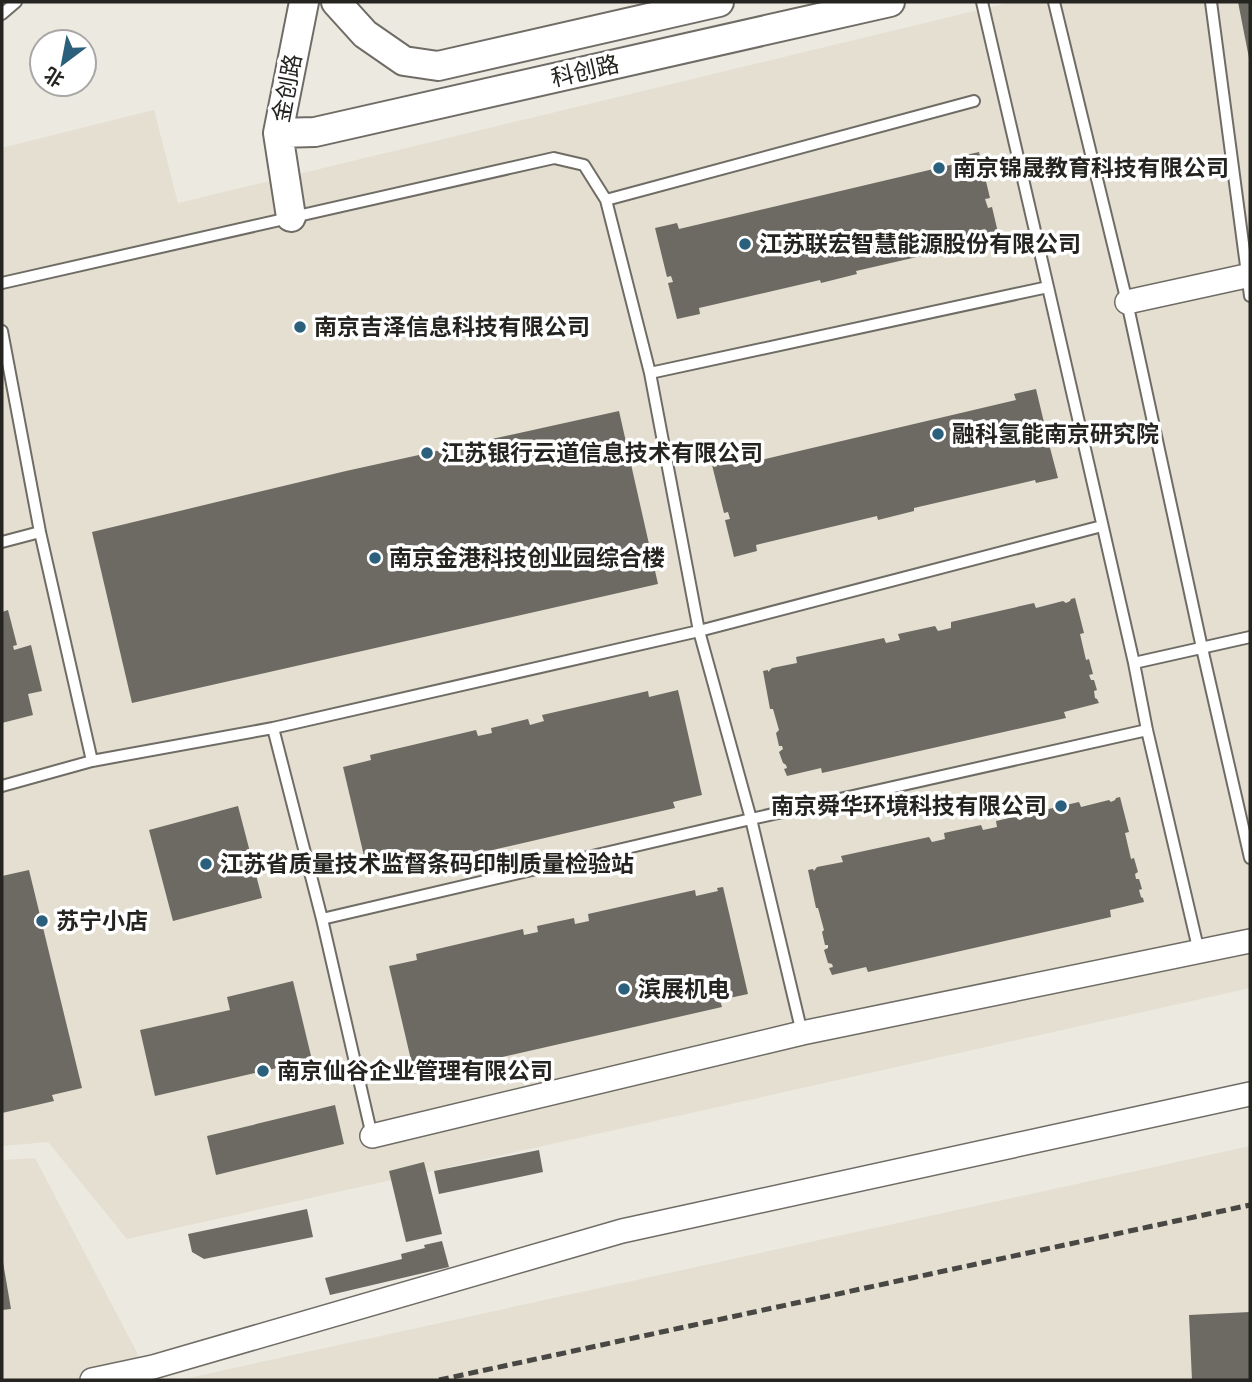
<svg xmlns="http://www.w3.org/2000/svg" width="1252" height="1382" font-family="Lora,'Noto Sans SC',serif">
  <style>
    .built { fill: #e4dfd0 }
    .building { fill: #6c6a63 }
    .lines { fill: none; stroke-linecap: round; stroke-linejoin: round }
    .service-casing { stroke: #6f6c66; stroke-width: 14 }
    .minor-casing { stroke: #6f6c66; stroke-width: 26 }
    .tertiary-casing { stroke: #6f6c66; stroke-width: 32 }
    .service { stroke: #fff; stroke-width: 10 }
    .minor { stroke: #fff; stroke-width: 23 }
    .tertiary { stroke: #fff; stroke-width: 28 }
    .rail { stroke: #494743; stroke-width: 5; stroke-dasharray: 10 5; stroke-linecap: butt }
    .poi-dot { fill: #2a607b; stroke: #fff; stroke-width: 2.5 }
    .labels { text-anchor: middle; stroke-width: 7; stroke-linejoin: round; paint-order: stroke }
    .street-label { font-size: 23px; fill: #252421; stroke: #fff }
    .poi-label { font-size: 23px; font-weight: bold; fill: #252421; stroke: #fff; text-anchor: start }
  </style>
  <rect width="100%" height="100%" fill="#ece9e1"/>
  <path class="built" d="M1012,2H1250V988L127,1239L48,1142L2,1146V148L154,110L178,203Z
    M1250,1146V1380H179Z
    M35,1158L144,1366L75,1380H2V1160Z"/>
  <path class="building" d="M1238,2H1250V57L1249,58Z
    M979,152L990,198L985,199L988,208L992,207L1000,241L979,247L978,243L856,271L857,274L821,283L820,280L699,308L700,314L677,319L668,283L673,282L671,276L667,277L655,228L677,223L679,229L959,163L957,157Z
    M1036,389L1047,435L1043,436L1045,445L1049,444L1058,478L1036,483L1035,480L914,508V511L878,520L877,516L756,545L757,551L734,557L725,520L730,519L728,512L724,513L712,465L735,460L736,466L1016,400L1014,394Z
    M619,411L658,584L132,703L92,532L346,471Z
    M1075,598L1084,633L1080,634L1086,660L1089,659L1093,674L1089,675L1091,680H1094L1097,690L1094,691L1095,698L1097,699L1099,703L1064,712L1066,718L822,773L821,768L787,776L784,769L787,768L786,765L783,763L779,752L783,749L782,746H779L776,733L779,730L773,709H770L763,671L768,670V672L772,668L797,663L796,657L884,638L886,643L900,640L898,634L935,626L938,631L951,628V622L1034,603L1036,608L1063,601L1066,603L1070,601L1071,599Z
    M8,610L17,645L13,646L14,650L31,645L42,691L28,694L33,715L2,723V612Z
    M678,690L702,795L673,802L675,808L397,872L396,867L368,873L343,767L371,760L370,755L476,730L478,736L492,733L491,728L528,719L530,725L544,721L542,715L648,691L649,697Z
    M1120,797L1129,832L1125,833L1131,859L1134,858L1138,872L1135,874L1136,879H1139L1142,889L1139,890L1141,897L1143,898L1144,902L1110,910L1111,917L868,972L866,967L832,975L829,968L833,967L832,964L828,963L824,950L828,948V945H825L822,932L824,930L818,908H816L808,870L813,869L814,871L817,867L843,862L841,856L929,837L932,842L945,839L944,833L981,825L983,830L997,827L996,821L1079,802L1081,807L1109,800L1111,802L1115,800L1116,798Z
    M238,806L262,898L173,921L149,830Z
    M29,870L82,1088L52,1095L54,1101L2,1113V876Z
    M723,887L748,994L720,1000L722,1007L415,1077L389,966L417,960L416,954L523,929L524,935L538,932L537,926L574,918L575,924L589,921L588,914L695,890L696,896L718,891L717,888Z
    M293,981L312,1060L155,1096L140,1030L230,1010L227,997Z
    M335,1105L344,1144L216,1175L207,1136Z
    M539,1150L543,1172L439,1194L434,1171Z
    M424,1162L442,1234L406,1242L389,1171Z
    M307,1209L313,1237L204,1259L192,1252L188,1234Z
    M442,1241L449,1267L330,1295L325,1278L402,1259L401,1254L425,1248L424,1245Z
    M2,1262H3L11,1309L2,1310Z
    M1250,1312V1380H1192L1189,1315Z"/>
  <g class="lines">
    <defs>
      <path id="service" d="M982,2L1048,287L1134,663L1147,730L1199,952
        M1054,2L1127,302L1202,648L1250,858
        M1211,2L1250,296
        M2,14L16,2
        M606,200L650,373L699,631L751,819L802,1033
        M2,283L554,158L584,165L606,200L974,101
        M2,331L40,532L92,761
        M650,373L1048,287
        M2,542L40,532
        M1134,663L1250,637
        M273,728L322,919L372,1136
        M2,786L92,761L273,728L699,631L1102,526
        M322,919L751,819L1147,730"/>
      <path id="minor" d="M1127,302L1246,276
        M372,1136L802,1033L1250,941
        M92,1380L153,1367L622,1231L1250,1094"/>
      <path id="tertiary" d="M336,2L365,34L404,61L438,66L719,2
        M278,133L315,132L890,2
        M291,217L278,133L304,2"/>
    </defs>
    <use href="#service" class="service-casing"/>
    <use href="#minor" class="minor-casing"/>
    <use href="#tertiary" class="tertiary-casing"/>
    <use href="#service" class="service"/>
    <use href="#minor" class="minor"/>
    <use href="#tertiary" class="tertiary"/>
    <path class="rail" d="M439,1380L1250,1205"/>
  </g>
  <g class="poi-dot">
    <circle cx="939" cy="168" r="7"/>
    <circle cx="745" cy="244" r="7"/>
    <circle cx="300" cy="327" r="7"/>
    <circle cx="938" cy="434" r="7"/>
    <circle cx="427" cy="453" r="7"/>
    <circle cx="375" cy="558" r="7"/>
    <circle cx="1061" cy="806" r="7"/>
    <circle cx="206" cy="864" r="7"/>
    <circle cx="42" cy="921" r="7"/>
    <circle cx="624" cy="989" r="7"/>
    <circle cx="263" cy="1071" r="7"/>
  </g>
  <g class="labels">
    <g class="street-label">
      <text transform="translate(585 71) rotate(-13)" y="8">科创路</text>
      <text transform="translate(287 88) rotate(-79)" y="8">金创路</text>
    </g>
    <g class="poi-label">
      <text x="953" y="176">南京锦晟教育科技有限公司</text>
      <text x="759" y="252">江苏联宏智慧能源股份有限公司</text>
      <text x="314" y="335">南京吉泽信息科技有限公司</text>
      <text x="952" y="442">融科氢能南京研究院</text>
      <text x="441" y="461">江苏银行云道信息技术有限公司</text>
      <text x="389" y="566">南京金港科技创业园综合楼</text>
      <text x="1047" y="814" text-anchor="end">南京舜华环境科技有限公司</text>
      <text x="220" y="872">江苏省质量技术监督条码印制质量检验站</text>
      <text x="56" y="929">苏宁小店</text>
      <text x="638" y="997">滨展机电</text>
      <text x="277" y="1079">南京仙谷企业管理有限公司</text>
    </g>
  </g>
  <rect width="1252" height="1382" fill="none" stroke="#252421" stroke-width="7"/>
  <g transform="translate(63 63) rotate(212)"><circle r="33" fill="#ffffff" stroke="#a8a7a6" stroke-width="2"/>
  <path d="M0-5L12 26L0 18L-12 26Z" fill="#2a607b"/>
  <text y="-10" font-size="19" font-weight="bold" text-anchor="middle" fill="#252421">北</text>
  </g>
</svg>
